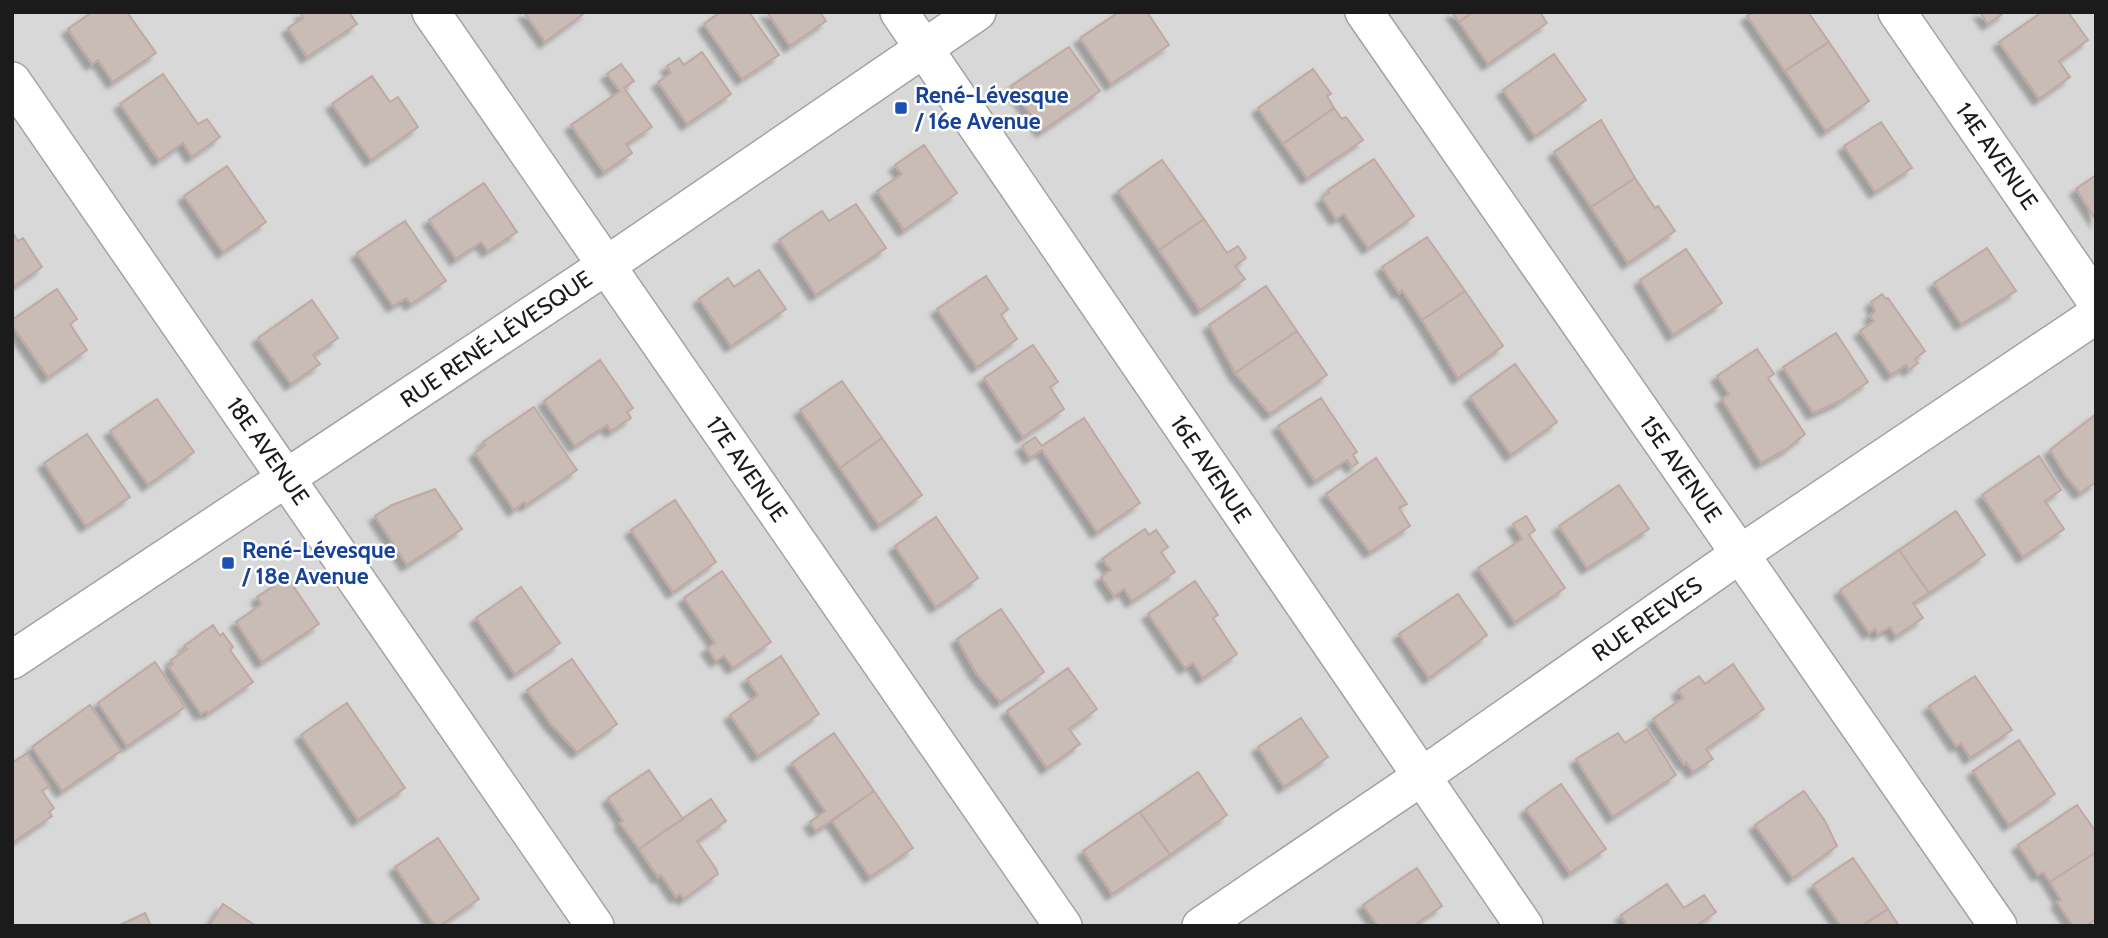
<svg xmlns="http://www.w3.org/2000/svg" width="2108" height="938" font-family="Cabin,sans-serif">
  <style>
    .residential { fill: #d9d8d8 }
    .building { fill: #c9bbb6; stroke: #bfa9a2; stroke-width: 2; filter: url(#shadow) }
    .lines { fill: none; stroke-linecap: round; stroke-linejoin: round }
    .minor-casing { stroke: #a2a2a2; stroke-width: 40 }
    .minor { stroke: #fff; stroke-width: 37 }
    .transit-dot { fill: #1a4fb4; stroke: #fff; stroke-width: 2.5 }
    .labels { text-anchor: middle; stroke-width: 5; stroke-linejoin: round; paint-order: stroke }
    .transit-label { font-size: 23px; font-weight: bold; fill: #164399; stroke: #fff; text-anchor: start }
    .street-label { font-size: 23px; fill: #1b1b1b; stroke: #fff }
  </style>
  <defs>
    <filter id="shadow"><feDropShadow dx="-6" dy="6" stdDeviation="2" flood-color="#0004"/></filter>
  </defs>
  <rect width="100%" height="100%" fill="#ede6e0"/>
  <path class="residential" d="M12,12H2096V926H12Z"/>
  <path class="building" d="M92,12H127L156,53L113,82L98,60L92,64L68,29Z
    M303,12H349L357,24L307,57L288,28L303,18L301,14Z
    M524,12H586L545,42Z
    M720,12H749L779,55L742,79L704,24Z
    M767,12H820L826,21L790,46Z
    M1119,12H1147L1169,45L1111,84L1080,38Z
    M1452,12H1473L1459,22Z
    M1473,12H1540L1547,23L1488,64L1459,22Z
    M1753,12H1808L1829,42L1785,71L1747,16Z
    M1980,12H2005L1988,24Z
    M2042,12H2068L2088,40L2059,61L2070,77L2039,99L1999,42Z
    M1829,42L1869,101L1826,131L1785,71Z
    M1069,47L1100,91L1042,131L1011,86Z
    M702,52L731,94L687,124L658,82L671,73L667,66L679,58L684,65Z
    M1554,54L1586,100L1535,136L1503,90Z
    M621,64L634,81L624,88L652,127L626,144L632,153L604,172L571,125L620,91L607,74Z
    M1313,69L1331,94L1327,96L1334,108L1283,144L1258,108Z
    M163,74L198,124L207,119L220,137L192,157L183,143L159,160L120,104Z
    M372,76L390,102L398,97L418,127L371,160L332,104Z
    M1334,108L1342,119L1346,117L1363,140L1307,178L1283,144Z
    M1601,120L1635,178L1591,207L1554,152Z
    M1881,122L1912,168L1875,192L1844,146Z
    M924,145L957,193L904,230L877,191L902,174L895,165Z
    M1374,159L1414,216L1368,248L1344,214L1336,219L1322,198L1329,193L1328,190Z
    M1162,160L1204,219L1159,250L1118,191Z
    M227,166L266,222L223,252L184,196Z
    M2096,175V220L2076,189Z
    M1635,178L1655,208L1658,206L1675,231L1628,263L1591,207Z
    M484,183L517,232L488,251L481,242L456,259L429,220Z
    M856,204L886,248L816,295L779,240L822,211L829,221Z
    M1204,219L1227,253L1238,246L1246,258L1235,266L1245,279L1200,310L1159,250Z
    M405,221L446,281L411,304L406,298L393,306L357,253Z
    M12,232L18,241L23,238L42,267L12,288Z
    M1427,237L1465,291L1422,320L1402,290L1399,293L1382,267Z
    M1987,248L2016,291L1961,324L1934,283Z
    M1686,249L1722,303L1673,335L1640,280Z
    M759,270L786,309L731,346L699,299L728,278L734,287Z
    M986,276L1008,309L1001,315L1017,339L977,367L937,309Z
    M1266,286L1297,331L1235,373L1209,325Z
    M57,289L77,319L70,324L87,350L48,377L12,325V320Z
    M1465,291L1503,346L1458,378L1422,320Z
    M1882,294L1886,299L1888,298L1925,351L1915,359L1918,363L1909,370L1906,365L1891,375L1860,331L1874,321L1870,316L1875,311L1871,302Z
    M312,300L338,338L313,355L320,364L291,384L258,338Z
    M1297,331L1327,375L1270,414L1235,373Z
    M1836,333L1868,382L1838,402L1813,413L1783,367Z
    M1033,345L1058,382L1050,387L1064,409L1023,437L984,378Z
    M1757,349L1774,374L1768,378L1805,434L1787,449L1761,463L1722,399L1729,394L1717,376Z
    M600,360L633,408L627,412L631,418L611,431L607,425L575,446L544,401Z
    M1515,364L1557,422L1511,455L1470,397Z
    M842,381L882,438L840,468L800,410Z
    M1321,398L1357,452L1353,455L1358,463L1352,467L1347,460L1315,481L1278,426Z
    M157,399L194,452L148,485L110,431Z
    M534,407L577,470L526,505L524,502L514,510L475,453L485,445L483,442Z
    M2096,414V482L2080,493L2065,475L2050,450Z
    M1084,418L1140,503L1097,532L1042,450L1030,458L1022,446L1035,437L1042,446Z
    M87,434L130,497L86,526L44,463Z
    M882,438L922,495L879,525L840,468Z
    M2039,456L2061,490L2045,501L2064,529L2023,557L1982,495Z
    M1376,458L1407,504L1399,508L1410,526L1370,552L1326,494Z
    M1619,485L1649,529L1587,568L1559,526Z
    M435,489L462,529L407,565L375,516L392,505Z
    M675,500L716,562L673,592L631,530Z
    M1956,511L1985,555L1929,593L1899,550Z
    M1526,516L1535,530L1529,535L1565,588L1515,622L1478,568L1522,539L1513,524Z
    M936,517L978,578L936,607L895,546Z
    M1145,529L1149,535L1156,530L1168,547L1161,552L1175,572L1132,601L1124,589L1114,596L1101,577L1111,570L1102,559Z
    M1899,550L1929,593L1913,603L1923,618L1896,636L1890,627L1878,634L1875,629L1869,633L1840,590Z
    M722,571L771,642L733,668L724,656L716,661L707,648L715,643L684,598Z
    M287,577L319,624L262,662L236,622L262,604L257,597Z
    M1195,581L1218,615L1213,618L1237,654L1203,678L1193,663L1185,668L1148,614Z
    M521,587L560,643L515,674L476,618Z
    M1458,594L1487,635L1429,678L1399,634Z
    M1001,609L1044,672L1000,702L976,673L957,639Z
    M213,625L220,636L223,633L233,647L230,650L253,682L208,713L206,711L201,714L169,667L173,664L171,660L187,649L184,646Z
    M781,656L819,714L758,756L730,715L758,695L747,679Z
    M572,659L617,724L577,752L551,724L527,690Z
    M155,662L185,707L127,746L98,703Z
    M1733,664L1764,709L1706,749L1713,759L1693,772L1686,762L1684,764L1653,719L1683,698L1678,690L1699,676L1705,684Z
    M1068,668L1097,709L1069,729L1080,744L1047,768L1007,711Z
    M1975,676L2012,730L1970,758L1961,743L1956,746L1929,706Z
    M347,703L405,788L358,820L301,735Z
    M90,705L121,751L62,791L32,747Z
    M1301,718L1328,757L1284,787L1258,747Z
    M1647,729L1676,775L1613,817L1576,759L1618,733L1625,743Z
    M834,733L874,791L816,831L810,822L825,811L792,763Z
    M2019,740L2055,794L2009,825L1973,771Z
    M27,753L49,786L42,791L54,808L49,812L52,816L12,843V763Z
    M649,770L683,819L639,849L620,823L623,821L608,798Z
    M1198,772L1227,815L1170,855L1140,812Z
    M1561,784L1606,849L1570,873L1526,809Z
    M874,791L913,848L870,877L832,821Z
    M1804,791L1825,821L1837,846L1793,878L1755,825Z
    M711,799L726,821L697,841L716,869L718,874L684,899L680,894L676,897L661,875L658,877L639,849Z
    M2077,805L2096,832V852L2050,882L2043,872L2038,875L2018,845Z
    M1140,812L1170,855L1112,894L1083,851Z
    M438,838L479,899L439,926H435L395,867Z
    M2096,852V919L2086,926H2073L2057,902L2061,900L2050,882Z
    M1853,858L1888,909L1862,926H1841L1813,885Z
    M1417,868L1442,906L1413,926H1378L1363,905Z
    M1667,884L1684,908L1704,895L1716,912L1696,926H1627L1621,915Z
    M223,904L256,926H209Z
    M1888,909L1899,926H1862L1867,922Z
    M145,913L151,926H118Z"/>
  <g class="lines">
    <defs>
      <path id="minor" d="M431,12L1063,926
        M899,12L1524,926
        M1364,12L1998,926
        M1897,12L2096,301
        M12,81L595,926
        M12,660L607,265L977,12
        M1201,926L1421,777L1740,554L2096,315"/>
    </defs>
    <use href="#minor" class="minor-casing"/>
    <use href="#minor" class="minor"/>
  </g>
  <g class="transit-dot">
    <rect x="894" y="101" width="14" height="14" rx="3.5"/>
    <rect x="221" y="556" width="14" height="14" rx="3.5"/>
  </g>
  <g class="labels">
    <g class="transit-label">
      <text x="915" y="103">René-Lévesque<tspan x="915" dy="26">/ 16e Avenue</tspan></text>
      <text x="242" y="558">René-Lévesque<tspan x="242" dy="26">/ 18e Avenue</tspan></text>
    </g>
    <g class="street-label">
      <text transform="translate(1997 156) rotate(55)" y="8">14E AVENUE</text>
      <text transform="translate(496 339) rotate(-34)" y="8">RUE RENÉ-LÉVESQUE</text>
      <text transform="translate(268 451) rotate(55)" y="8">18E AVENUE</text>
      <text transform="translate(747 469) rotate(55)" y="8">17E AVENUE</text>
      <text transform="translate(1211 469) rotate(56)" y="8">16E AVENUE</text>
      <text transform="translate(1681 469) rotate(55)" y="8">15E AVENUE</text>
      <text transform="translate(1647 619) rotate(-35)" y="8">RUE REEVES</text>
    </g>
  </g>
  <rect width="2108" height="938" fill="none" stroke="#1b1b1b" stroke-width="28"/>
</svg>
